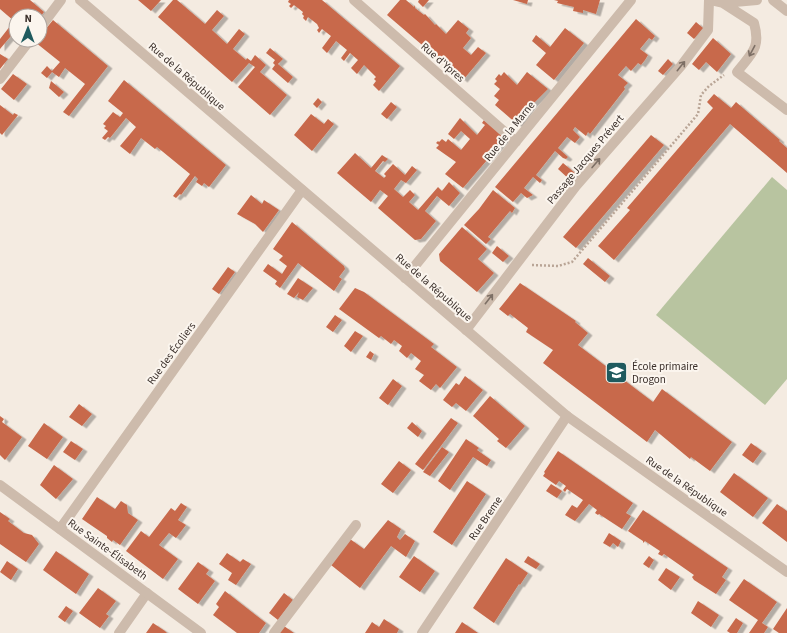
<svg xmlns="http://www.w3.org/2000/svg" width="787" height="633" font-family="'Source Sans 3',sans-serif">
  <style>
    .grass { fill: #b8c4a0 }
    .building { fill: #c8694b; filter: url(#shadow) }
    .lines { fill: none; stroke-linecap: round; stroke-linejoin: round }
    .path { stroke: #b9a596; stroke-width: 2.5; stroke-dasharray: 2 2; stroke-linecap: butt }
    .service { stroke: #cdbbac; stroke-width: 10 }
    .minor { stroke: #cdbbac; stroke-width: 10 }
    .tertiary { stroke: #cdbbac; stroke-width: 10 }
    .oneway { stroke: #7d6f65 }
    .labels { text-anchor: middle; stroke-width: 4; stroke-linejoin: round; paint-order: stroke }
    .street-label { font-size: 11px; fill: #3b302b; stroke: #fbf5ee }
    .poi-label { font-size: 11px; fill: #3b302b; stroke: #fbf5ee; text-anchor: start }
  </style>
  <defs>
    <filter id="shadow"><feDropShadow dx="4.5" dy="2.5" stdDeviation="0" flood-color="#0004"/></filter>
  </defs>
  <rect width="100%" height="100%" fill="#f4ebe1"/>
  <path class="grass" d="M772,177L787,190V379L765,405L656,315Z"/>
  <path class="building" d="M0,0H30L44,12L41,16H16V30L0,49V39L14,21L0,9Z
    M138,0H161L151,11Z
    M173,0H177L205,24L217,10L224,16L212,30L227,44L239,29L245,34L233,49L246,60L247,58L251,61L255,55L266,65L260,72L287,95L270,115L238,87L255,67L249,63L232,82L158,17Z
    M289,0H322L400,66L379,91L373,85L376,81L374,79L376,77L364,65L357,74L351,68L358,60L350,53L344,61L341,58L347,50L336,41L327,53L322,48L331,36L322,29L319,33L317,30L319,28L317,24L308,17L306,21L303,18L304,16L302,14L303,12L294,5L291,8L289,6L291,4L288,2Z
    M400,0H406L414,7L415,5V8L424,15L425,14L435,25L436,24L446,34L458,20L469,29L466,33L471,38L463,48L471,55L478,47L486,53L463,80L387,15Z
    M419,0H429L423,7L418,2Z
    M513,0H528L527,4Z
    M554,0H600L596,14L583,10V13L573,11L574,7L557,3L558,1Z
    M636,19L655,36L652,40L649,38L640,49L648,55L645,60L641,65L638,63L631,71L626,66L618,75L628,83L624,87L625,89L590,134L588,132L586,136L575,127L573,130L580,137L575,143L567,137L558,148L568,157L566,159L563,158L555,151L536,175L542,180L540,183L533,177L524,188L533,195L527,198L521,193L513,202L495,187Z
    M53,20L108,66L69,116L63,112L85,84L65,68L59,77L52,72L47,78L41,73L47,66L52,71L60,62L35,42L40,40V36Z
    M696,22L703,28L694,39L687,33Z
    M565,28L584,43L554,80L536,65L546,53L532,41L536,35L550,47Z
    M713,38L731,54L717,72L706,62L699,70L692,64Z
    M270,48L283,59L278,64L293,77L288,83L272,69L275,65L273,63L275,60L266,53Z
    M0,54L8,59L0,69Z
    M668,59L673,64L663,75L658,71Z
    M504,72L517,85L527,72L548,89L532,105L518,125L495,105L499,100L494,96L500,89L494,84L497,81L495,79L499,74L501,76Z
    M13,74L27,84L14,100L1,89Z
    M124,80L226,165L209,187L204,183L202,186L196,182L198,179L195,176L181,195L180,194L176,198L173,196L190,174L157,147L155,149L141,138L130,154L120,146L136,127L126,118L110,138L108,137L105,140L102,138L108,131L104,128L106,126L103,124L113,112L120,117L123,113L108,101Z
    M51,81L64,92L59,97L49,88Z
    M714,94L731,108L736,102L780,140L779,141L787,148V173L730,124L614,260L598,246L630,210L627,208L713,108L707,102Z
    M318,98L322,102L317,108L313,104Z
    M391,102L397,107L387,119L381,114Z
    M0,105L13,115L14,113L18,115L2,135L0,133Z
    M311,114L324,124L328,119L334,124L312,151L294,135Z
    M460,118L477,135L485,125L482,123L484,120L506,138L463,188L445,174L456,162L436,148L439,145L436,143L438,141L439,142L442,139L446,142L448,139L461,150L470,139L461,131L454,139L448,134Z
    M651,135L664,145L576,248L563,237Z
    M355,153L371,168L382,155L388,159L385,162L383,161L375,171L384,178L386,176L384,174L393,164L405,175L412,166L417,170L406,183L401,180L394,189L403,197L410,190L415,195L409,202L418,210L438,187L442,191L449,182L460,193L449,206L437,196L425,211L436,221L421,239L415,240L378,208L388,196L380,190L371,202L337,173Z
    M563,163L575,173L570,180L558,169Z
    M493,190L515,208L512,213L510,211L488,237L491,239L486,244L464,225L479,209Z
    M251,195L262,204L264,200L279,210L263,232L255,224L237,214Z
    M292,222L344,266L345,269L339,277L342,279L334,291L298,263L280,288L275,284L277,281L263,271L268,264L282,274L287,266L279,260L283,256L273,249Z
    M462,227L487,249L478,259L494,273L477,292L440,261L439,254Z
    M497,246L509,256L503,262L492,253Z
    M588,258L610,276L605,282L583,264Z
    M228,267L235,272L219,294L212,289Z
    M298,278L313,288L303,300L297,297L299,292L294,298L287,294Z
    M520,283L576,321L575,322L588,333L578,345L653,402L662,389L732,442L710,471L691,457L690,459L655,430L647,442L543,363L553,350L526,332L528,328L510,314L508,316L499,309Z
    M355,288L364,292L434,344L431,347L457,367L440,388L436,384L431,390L419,381L424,375L415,369L421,361L411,353L407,358L399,351L402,346L394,340L391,344L381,336L379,338L339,309Z
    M335,315L342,320L333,332L326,327Z
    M355,331L363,336L351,352L344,346Z
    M370,351L374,354L371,360L366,357Z
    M465,376L483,390L466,411L456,403L452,407L443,400L456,383L459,385Z
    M393,379L402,386L388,405L379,398Z
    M490,396L525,426L506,448L497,441L499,439L473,416Z
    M79,404L92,414L82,426L69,417Z
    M0,416L4,419L2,422L22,437L5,460L0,455Z
    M451,418L458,423L423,470L415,464Z
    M412,422L422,431L418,437L407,428Z
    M44,423L63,437L47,459L28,446Z
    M466,439L479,448L477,450L491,460L487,466L473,457L450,490L438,481Z
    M71,441L83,449L75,460L63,452Z
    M751,443L762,451L753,463L742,455Z
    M442,447L449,452L430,476L423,472Z
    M558,451L633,503L626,513L631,516L622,529L599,514L598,515L595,513L597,510L589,504L575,521L565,515L572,505L577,508L583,500L567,489L565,492L563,490L566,486L559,481L556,485L543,476L545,473L544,472Z
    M399,461L411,470L393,493L381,484Z
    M54,465L73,479L56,499L40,485Z
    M734,473L768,498L753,517L720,492Z
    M467,481L486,494L452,545L433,532Z
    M551,484L562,491L557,498L546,491Z
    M97,497L115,509L121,501L127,505L128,513L138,520L120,545L113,540L112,542L107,538V536L82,519Z
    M181,503L187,507L178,520L186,525L176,538L169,533L159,545L178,559L163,579L126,551L141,531L149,537L171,508L175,511Z
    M777,504L787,511V542L762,523Z
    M643,510L728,568L722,577L726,580L716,594L694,580L692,577L694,575L664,554L662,556L658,554L660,551L645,541L643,543V541L628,531Z
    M0,512L10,519L8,521L24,533L32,535L39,544L26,562L0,544Z
    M388,520L401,529L397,537L400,540L405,534L415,541L406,557L391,546L360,588L331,565L350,539L364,549Z
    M609,533L621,541L618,547L613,543L610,547L603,543Z
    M56,551L89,574L76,594L43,570Z
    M227,553L240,562L243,559L251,564L236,585L228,580L232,573L219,564Z
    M414,556L435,571L420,592L399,577Z
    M528,556L540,564L536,569L524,562Z
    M649,556L654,560L649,568L643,564Z
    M506,558L528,573L520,585L519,584L494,623L473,608Z
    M7,561L18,569L11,580L0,572Z
    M198,562L209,570L206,574L215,581L198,604L178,589Z
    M666,568L680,577L671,590L658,580Z
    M744,579L777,602L762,623L768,627L764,633H749L758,620L729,600Z
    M98,588L116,601L106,614L109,616L100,628L79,613Z
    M225,591L266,623L259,633H237L213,615L219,607L216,604Z
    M284,593L293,600L278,620L269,613Z
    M698,601L719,615L711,627L691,613Z
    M66,606L73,611L65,622L58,617Z
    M787,608V633H779L773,629Z
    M736,618L743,623L737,633H730L727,631Z
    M384,619L399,629L397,633H365L372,622L379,627Z
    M462,622L478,633H455Z
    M153,623L165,631L167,633H146Z
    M284,626L294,633H279Z"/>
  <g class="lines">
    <path class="path" d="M532,265L558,266L572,262L698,114L701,95L709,86L724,75"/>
    <path class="service" d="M40,28L61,0
      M0,79L30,40
      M466,330L576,186L681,66L708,30L709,0
      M60,529L302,190
      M119,633L147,593
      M274,633L356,525"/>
    <path class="minor" d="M354,0L516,142
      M710,0L723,3L754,23C761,48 752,53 737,72L787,110
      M773,0L787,11
      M723,3L757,0
      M405,278L631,0
      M0,485L201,633
      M422,633L567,416"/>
    <path class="tertiary" d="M80,0L567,416L787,572"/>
  </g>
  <defs><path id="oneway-shaft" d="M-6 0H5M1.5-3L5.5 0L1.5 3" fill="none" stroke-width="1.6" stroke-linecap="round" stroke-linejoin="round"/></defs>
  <g class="oneway">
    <use href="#oneway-shaft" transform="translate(752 51) rotate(118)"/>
    <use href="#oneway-shaft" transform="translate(681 66) rotate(-51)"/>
    <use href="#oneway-shaft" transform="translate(596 163) rotate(-49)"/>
    <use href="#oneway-shaft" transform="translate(489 299) rotate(-52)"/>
  </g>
  <defs>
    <symbol id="school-square" viewBox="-11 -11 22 22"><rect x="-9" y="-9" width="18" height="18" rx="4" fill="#1f5a5e" stroke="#fbf5ee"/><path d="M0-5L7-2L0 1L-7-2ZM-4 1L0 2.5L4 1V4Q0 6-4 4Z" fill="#fff"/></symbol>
  </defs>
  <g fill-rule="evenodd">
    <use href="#school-square" x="604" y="360" width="25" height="25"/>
  </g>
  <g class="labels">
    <g class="street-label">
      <text transform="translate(443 62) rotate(41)" y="4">Rue d'Ypres</text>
      <text transform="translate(187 76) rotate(41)" y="4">Rue de la République</text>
      <text transform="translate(509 131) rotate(-51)" y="4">Rue de la Marne</text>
      <text transform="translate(585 159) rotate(-50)" y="4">Passage Jacques Prévert</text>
      <text transform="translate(434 287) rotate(41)" y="4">Rue de la République</text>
      <text transform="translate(171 353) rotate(-54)" y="4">Rue des Écoliers</text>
      <text transform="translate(687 486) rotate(35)" y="4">Rue de la République</text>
      <text transform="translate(485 518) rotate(-56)" y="4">Rue Breme</text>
      <text transform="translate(108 549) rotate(36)" y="4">Rue Sainte-Élisabeth</text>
    </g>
    <g class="poi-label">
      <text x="632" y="370">École primaire<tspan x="632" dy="13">Drogon</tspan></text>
    </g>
  </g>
  <g transform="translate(28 28) rotate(1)"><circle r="19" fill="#fbf5ee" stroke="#aea6a0"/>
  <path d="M0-3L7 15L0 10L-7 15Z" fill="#1f5a5e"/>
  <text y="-6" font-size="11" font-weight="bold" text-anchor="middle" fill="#3b302b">N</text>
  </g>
</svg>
